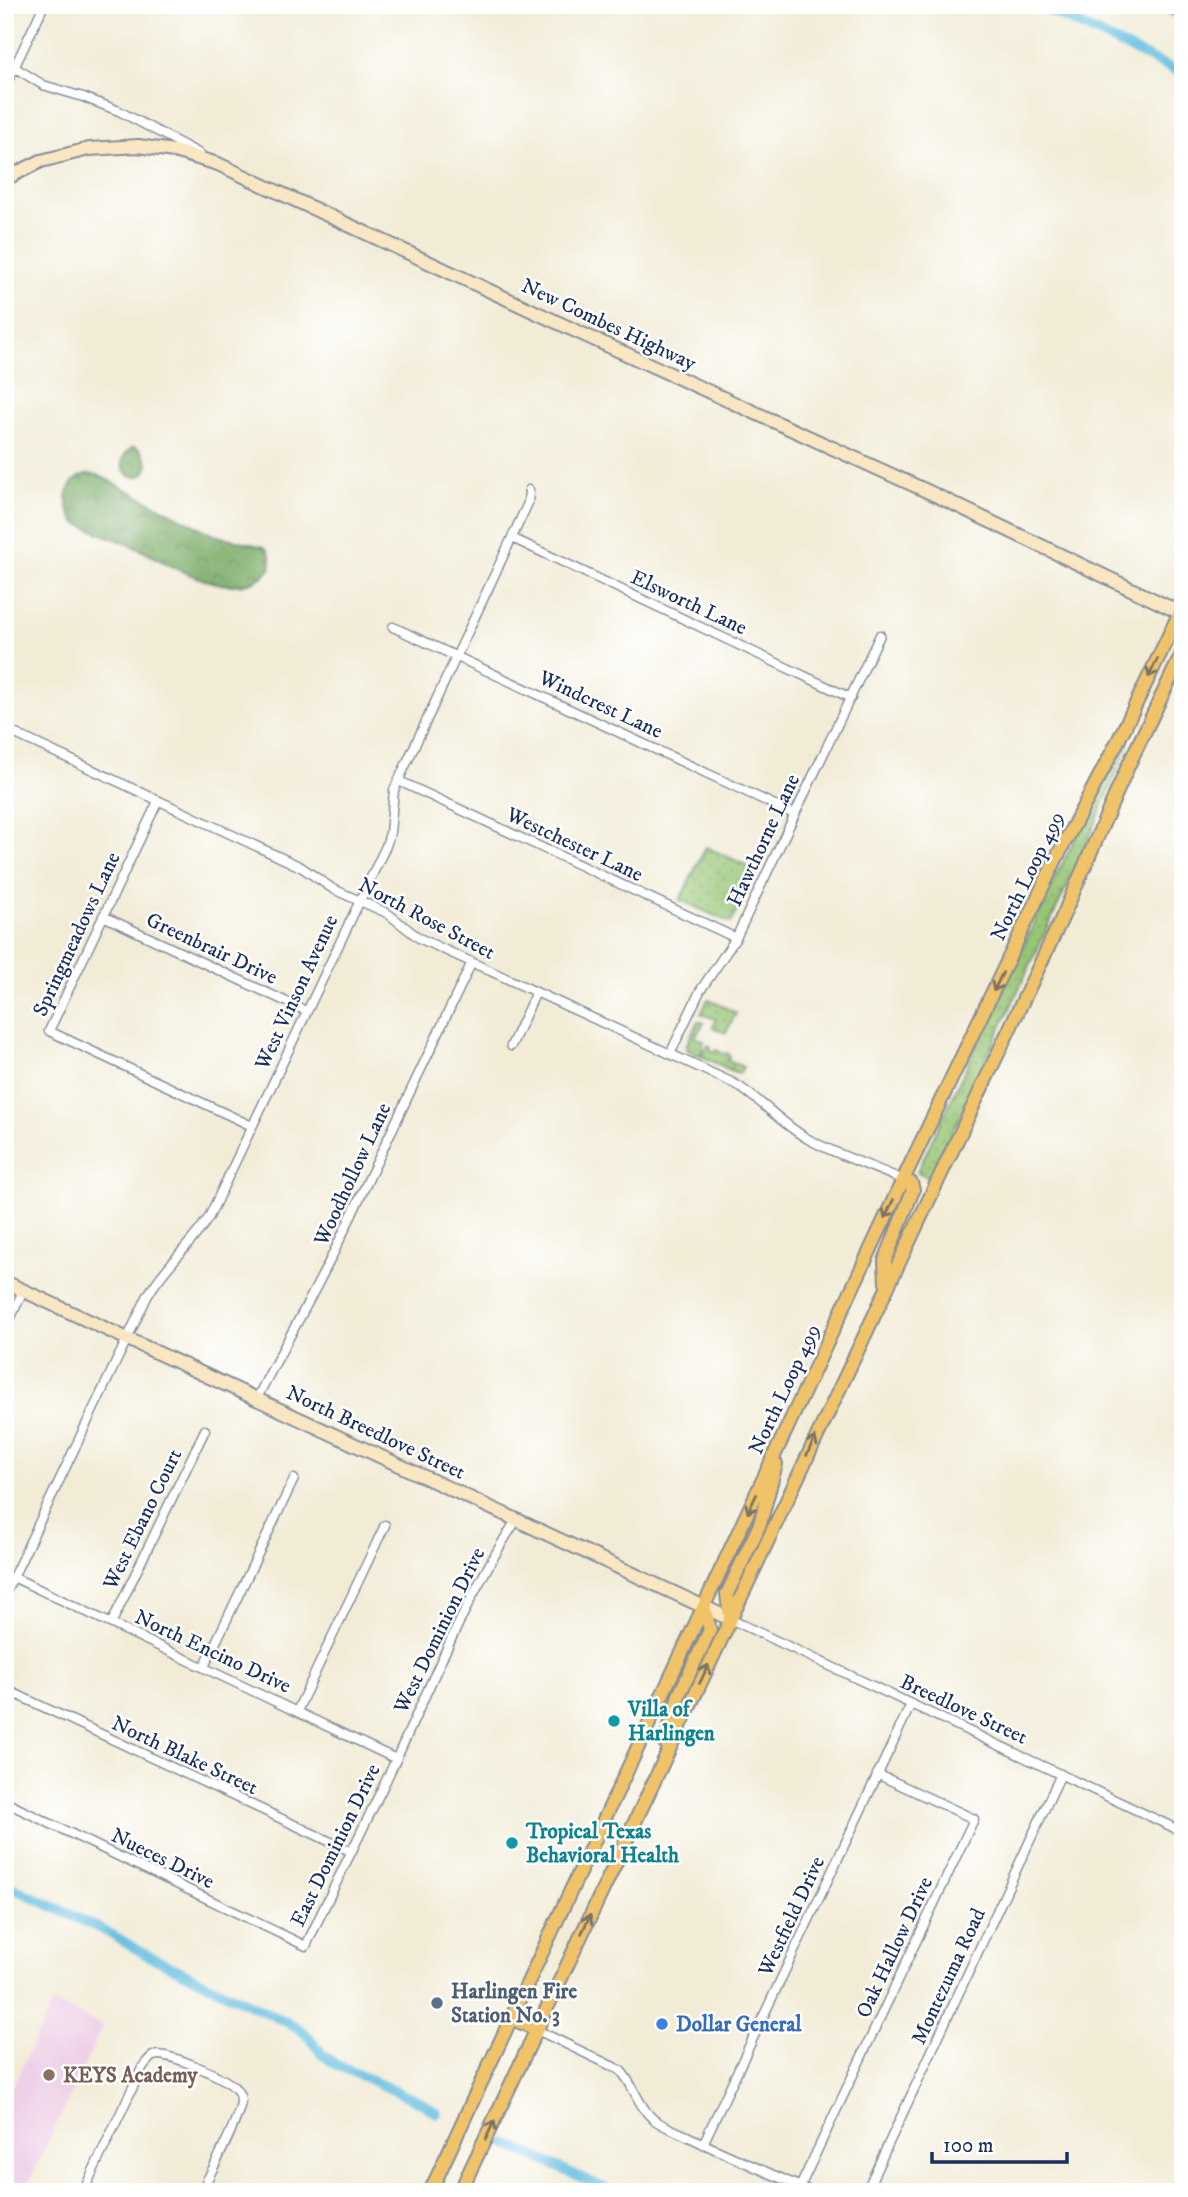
<svg xmlns="http://www.w3.org/2000/svg" width="1188" height="2197" font-family="'IM FELL DW Pica',serif">
  <style>
    .built { fill: #eed0e8 }
    .green { fill: url(#green-dots); stroke: #5a7a69; stroke-width: 2 }
    .forest { fill: url(#forest-crowns); stroke: #4a6d62; stroke-width: 2 }
    .pitch { fill: #98c674; stroke: #5a7a69; stroke-width: 2 }
    .water { fill: url(#water-rules); stroke: #3f769f; stroke-width: 2 }
    .lines { fill: none; stroke-linecap: round; stroke-linejoin: round }
    .canal { stroke: #63bee0; stroke-width: 10 }
    .street-casing { stroke: #868e9a; stroke-width: 11 }
    .secondary-casing { stroke: #868e9a; stroke-width: 16 }
    .primary-casing { stroke: #868e9a; stroke-width: 16 }
    .street { stroke: #fff; stroke-width: 8 }
    .secondary { stroke: #f9e7c3; stroke-width: 12 }
    .primary { stroke: #f1c369; stroke-width: 12 }
    .oneway { stroke: #7b7263 }
    .culture-dot { fill: #0f9aa8; stroke: #fff; stroke-width: 2.5 }
    .service-dot { fill: #5c6f8a; stroke: #fff; stroke-width: 2.5 }
    .shop-dot { fill: #3f7fe0; stroke: #fff; stroke-width: 2.5 }
    .education-dot { fill: #8d6e63; stroke: #fff; stroke-width: 2.5 }
    .labels { text-anchor: middle; stroke-width: 5; stroke-linejoin: round; paint-order: stroke }
    .street-label { font-size: 21px; fill: #1b2f5e; stroke: #fff }
    .culture-label { font-size: 21px; font-weight: bold; fill: #0d838f; stroke: #fff; text-anchor: start }
    .service-label { font-size: 21px; font-weight: bold; fill: #4e5e75; stroke: #fff; text-anchor: start }
    .shop-label { font-size: 21px; font-weight: bold; fill: #366cbe; stroke: #fff; text-anchor: start }
    .education-label { font-size: 21px; font-weight: bold; fill: #785e54; stroke: #fff; text-anchor: start }
  </style>
  <defs>
    <pattern id="green-dots" width="8" height="8" patternUnits="userSpaceOnUse" patternTransform="scale(1.75)"><rect width="8" height="8" fill="#98c674"/><path d="M2 2h.1M6 6h.1" fill="none" stroke="#82aa67" stroke-width="1.8" stroke-linecap="round"/></pattern>
    <pattern id="forest-crowns" width="20" height="18" patternUnits="userSpaceOnUse" patternTransform="scale(1.75)"><rect width="20" height="18" fill="#7aab66"/><path d="M2 6a3 3 0 1 1 6 0M12 15a3 3 0 1 1 6 0" fill="none" stroke="#638c57"/></pattern>
    <pattern id="water-rules" width="6" height="5" patternUnits="userSpaceOnUse" patternTransform="scale(1.75)"><rect width="6" height="5" fill="#63bee0"/><path d="M0 2.5h6" fill="none" stroke="#519bb9"/></pattern>
  </defs>
  <rect width="100%" height="100%" fill="#fff"/>
  <filter id="ink" filterUnits="userSpaceOnUse"><feTurbulence type="fractalNoise" baseFrequency=".0143" numOctaves="2"/><feDisplacementMap in="SourceGraphic" scale="14" xChannelSelector="R" yChannelSelector="G"/><feConvolveMatrix kernelMatrix="1 2 1 2 8 2 1 2 1" color-interpolation-filters="sRGB"/></filter>
  <filter id="wash" filterUnits="userSpaceOnUse"><feTurbulence type="fractalNoise" baseFrequency=".00686" numOctaves="4" result="noise"/><feDisplacementMap in="SourceGraphic" scale="28" xChannelSelector="R" yChannelSelector="G"/><feGaussianBlur stdDeviation="1.57" result="paint"/><feColorMatrix in="noise" values="0 0 0 0 0 0 0 0 0 0 0 0 0 0 0 0 0 1.4 0 .05"/><feComposite in="paint" operator="in"/></filter>
  <g filter="url(#wash)">
    <rect width="100%" height="100%" fill="#f2ecd7"/>
    <path class="built" d="M53,2002L103,2026L24,2192H5V2102Z"/>
    <path class="green" d="M1127,741L1129,743L1126,751L1091,834L931,1178L917,1172L1052,884L1124,742Z
      M706,847L756,870L731,923L680,900Z
      M708,999L736,1013L726,1033L713,1027L716,1019L701,1014Z
      M698,1021L704,1023L695,1037L704,1041L700,1056L688,1050L686,1046Z
      M708,1045L711,1047L710,1049L715,1052L717,1050L723,1054L727,1053L730,1056L728,1060L743,1067L739,1074L701,1056Z"/>
    <path class="forest" d="M133,447C142,447 145,457 148,465C140,492 105,466 133,447Z
      M87,474L98,475L214,535L264,547C271,553 272,559 270,569C236,608 173,566 137,548C118,539 97,533 77,523C62,508 63,480 87,474Z"/>
    <path class="pitch" d="M5,1965L11,1991L5,2022Z"/>
    <path class="water" d="M1150,5H1183V20Z"/>
    <g class="lines">
      <path class="canal" d="M1038,5L1183,74
        M5,1884L107,1932L147,1955L297,2027L309,2037L323,2055L335,2064L420,2102L437,2113
        M505,2143L613,2192"/>
    </g>
  </g>
  <g filter="url(#ink)">
    <g class="lines">
      <defs>
        <path id="street" d="M235,5L241,8
          M14,67L43,85L83,97L119,111L200,154
          M5,87L44,5
          M512,538L851,698
          M393,627L794,814
          M5,729L301,867L333,889L387,913L419,938L733,1083C760,1098 780,1123 808,1139C837,1155 872,1166 903,1180
          M399,781L736,938
          M158,801L49,1031L252,1126
          M103,916L306,1011
          M511,1046L536,992
          M670,1054L700,991L736,938L880,635
          M5,1330L23,1291
          M257,1398C282,1349 309,1303 333,1254L472,962
          M13,1577L396,1759
          M5,1594L148,1295C165,1266 191,1245 209,1217L386,846L390,833L394,790L522,516L528,503L529,490
          M730,1619L1183,1832
          M112,1622L205,1430
          M204,1667L294,1479
          M5,1689L350,1851
          M297,1711L385,1525
          M5,1802L306,1946C336,1881 369,1818 399,1753C436,1673 469,1592 517,1519
          M537,2030L620,2070C634,2084 637,2105 653,2119C662,2126 676,2131 687,2136C728,2156 770,2173 812,2192
          M703,2144L911,1704
          M800,2187L974,1819L877,1774
          M83,2192L142,2068C145,2064 149,2058 153,2056C166,2050 223,2077 234,2087C237,2090 241,2096 241,2101C240,2118 210,2174 201,2192
          M866,2192L1061,1774"/>
        <path id="secondary" d="M5,179L41,161L89,149L138,146L174,151L218,164L578,332L929,492L1183,614
          M5,1282L730,1619"/>
        <path id="primary" d="M886,1283L885,1261L913,1190L911,1183L903,1180
          M730,1618L727,1594L760,1524L776,1464
          M665,1743L679,1695L710,1630L704,1606
          M511,2018L537,2030
          M430,2192L903,1180L1057,857L1119,739L1183,606
          M460,2192L1062,918L1129,764L1183,652"/>
      </defs>
      <use href="#street" class="street-casing"/>
      <use href="#secondary" class="secondary-casing"/>
      <use href="#primary" class="primary-casing"/>
      <use href="#street" class="street"/>
      <use href="#secondary" class="secondary"/>
      <use href="#primary" class="primary"/>
    </g>
    <defs><path id="oneway-shaft" d="M-6 0H5M1.5-3L5.5 0L1.5 3" fill="none" stroke-width="1.6" stroke-linecap="round" stroke-linejoin="round" transform="scale(1.75)"/></defs>
    <g class="oneway">
      <use href="#oneway-shaft" transform="translate(1153 668) rotate(116)"/>
      <use href="#oneway-shaft" transform="translate(998 982) rotate(116)"/>
      <use href="#oneway-shaft" transform="translate(889 1209) rotate(115)"/>
      <use href="#oneway-shaft" transform="translate(811 1446) rotate(-65)"/>
      <use href="#oneway-shaft" transform="translate(752 1504) rotate(115)"/>
      <use href="#oneway-shaft" transform="translate(704 1674) rotate(-65)"/>
      <use href="#oneway-shaft" transform="translate(586 1924) rotate(-65)"/>
      <use href="#oneway-shaft" transform="translate(490 2130) rotate(-65)"/>
    </g>
  </g>
  <g class="culture-dot">
    <circle cx="614" cy="1721" r="7"/>
    <circle cx="512" cy="1843" r="7"/>
  </g>
  <circle class="service-dot" cx="437" cy="2003" r="7"/>
  <circle class="shop-dot" cx="662" cy="2024" r="7"/>
  <circle class="education-dot" cx="49" cy="2075" r="7"/>
  <g class="labels">
    <g class="street-label">
      <text transform="translate(609 324) rotate(25)" y="7">New Combes Highway</text>
      <text transform="translate(689 602) rotate(25)" y="7">Elsworth Lane</text>
      <text transform="translate(601 704) rotate(25)" y="7">Windcrest Lane</text>
      <text transform="translate(763 840) rotate(-65)" y="7">Hawthorne Lane</text>
      <text transform="translate(575 844) rotate(25)" y="7">Westchester Lane</text>
      <text transform="translate(1027 876) rotate(-64)" y="7">North Loop 499</text>
      <text transform="translate(427 918) rotate(28)" y="7">North Rose Street</text>
      <text transform="translate(76 934) rotate(-65)" y="7">Springmeadows Lane</text>
      <text transform="translate(212 948) rotate(25)" y="7">Greenbrair Drive</text>
      <text transform="translate(296 992) rotate(-65)" y="7">West Vinson Avenue</text>
      <text transform="translate(352 1174) rotate(-65)" y="7">Woodhollow Lane</text>
      <text transform="translate(784 1389) rotate(-65)" y="7">North Loop 499</text>
      <text transform="translate(376 1432) rotate(25)" y="7">North Breedlove Street</text>
      <text transform="translate(142 1519) rotate(-64)" y="7">West Ebano Court</text>
      <text transform="translate(439 1630) rotate(-64)" y="7">West Dominion Drive</text>
      <text transform="translate(213 1651) rotate(25)" y="7">North Encino Drive</text>
      <text transform="translate(964 1709) rotate(25)" y="7">Breedlove Street</text>
      <text transform="translate(185 1755) rotate(25)" y="7">North Blake Street</text>
      <text transform="translate(335 1845) rotate(-64)" y="7">East Dominion Drive</text>
      <text transform="translate(163 1858) rotate(26)" y="7">Nueces Drive</text>
      <text transform="translate(791 1916) rotate(-65)" y="7">Westfield Drive</text>
      <text transform="translate(894 1947) rotate(-65)" y="7">Oak Hallow Drive</text>
      <text transform="translate(948 1976) rotate(-65)" y="7">Montezuma Road</text>
    </g>
    <g class="culture-label">
      <text x="628" y="1716">Villa of<tspan x="628" dy="24">Harlingen</tspan></text>
      <text x="526" y="1838">Tropical Texas<tspan x="526" dy="24">Behavioral Health</tspan></text>
    </g>
    <g class="service-label">
      <text x="451" y="1998">Harlingen Fire<tspan x="451" dy="24">Station No. 3</tspan></text>
    </g>
    <g class="shop-label">
      <text x="676" y="2031">Dollar General</text>
    </g>
    <g class="education-label">
      <text x="63" y="2082">KEYS Academy</text>
    </g>
  </g>
  <rect width="1188" height="2197" fill="none" stroke="#fff" stroke-width="28"/>
  <path d="M932 2152v10h135v-10" fill="none" stroke="#1b2f5e" stroke-width="3.5"/>
  <text x="943" y="2152" font-size="21" fill="#1b2f5e" stroke="#ffffff" stroke-width="5" paint-order="stroke">100 m</text>
</svg>
